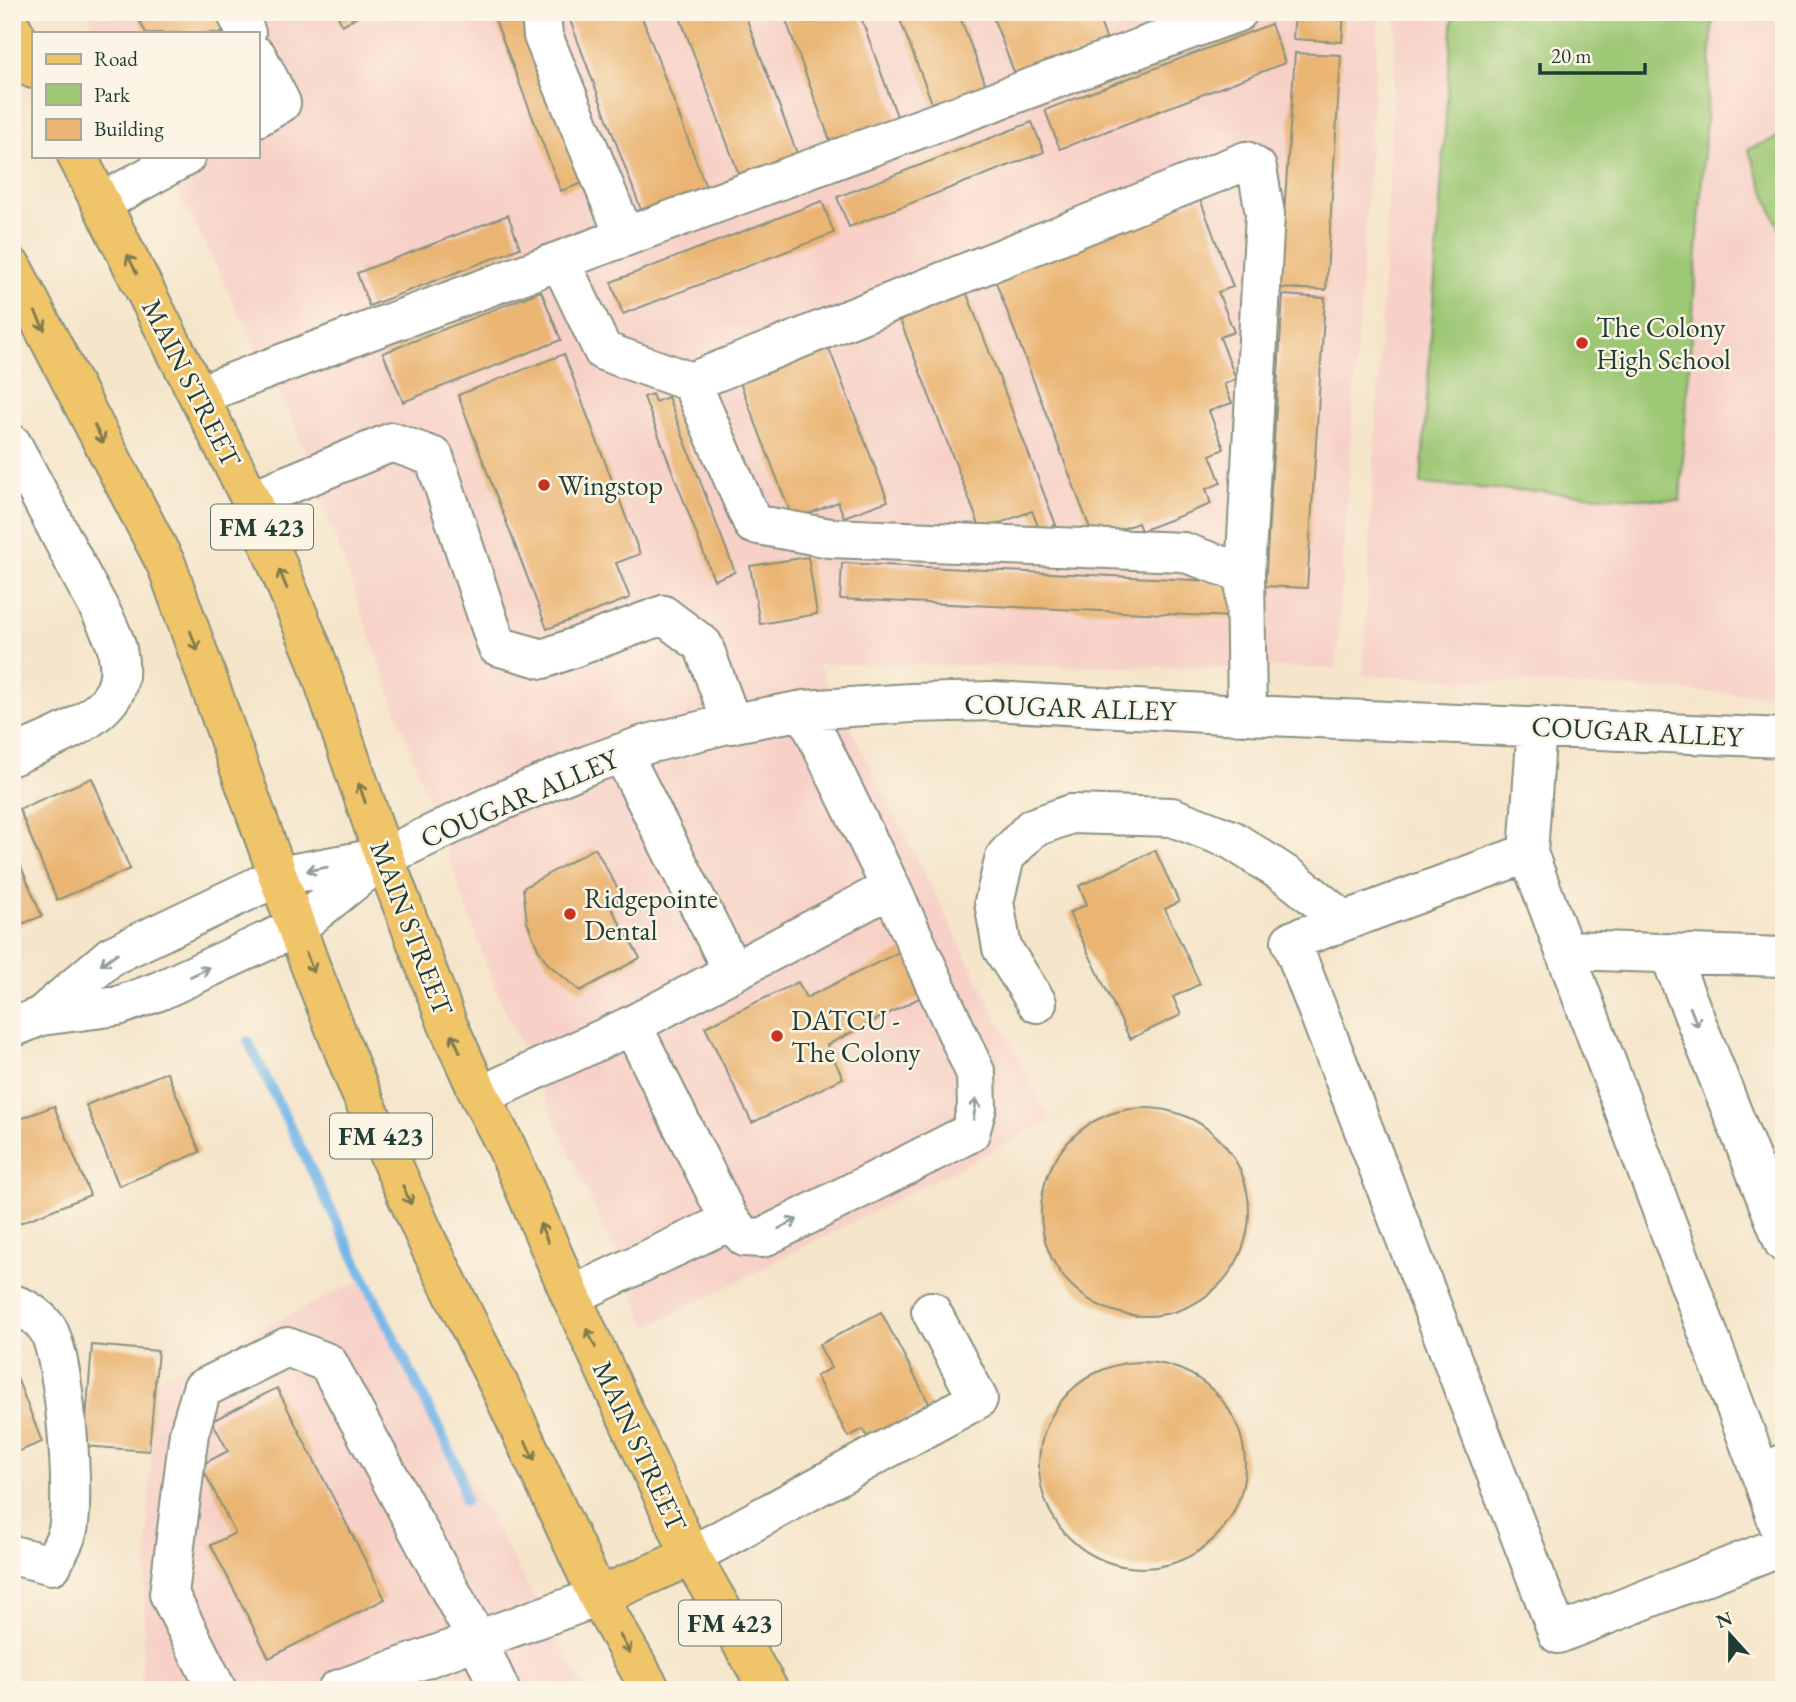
<svg xmlns="http://www.w3.org/2000/svg" width="1796" height="1702" font-family="'EB Garamond',serif">
  <style>
    .built { fill: #f7d1c8 }
    .green { fill: #9dc874; stroke: #5e8254; stroke-width: 2 }
    .lines { fill: none; stroke-linecap: round; stroke-linejoin: round }
    .stream { stroke: #73b6e9; stroke-width: 10 }
    .building { fill: #eab573 }
    .minor-casing { stroke: #8a917f; stroke-width: 42 }
    .major-casing { stroke: #8a917f; stroke-width: 42 }
    .minor { stroke: #fff; stroke-width: 38 }
    .major { stroke: #f0c469; stroke-width: 38 }
    .oneway { stroke: #7d7a4c }
    .oneway2 { stroke: #8f9e9a }
    .poi-dot { fill: #c8321e; stroke: #fcf5e5; stroke-width: 2.5 }
    .labels { text-anchor: middle; stroke-width: 5; stroke-linejoin: round; paint-order: stroke }
    .shield { fill: #fcf5e5; stroke: #617469; stroke-width: 2 }
    .shield-label { font-size: 26px; font-weight: bold; fill: #1f3d34 }
    .poi-label { font-size: 28px; fill: #1f3d34; stroke: #fcf5e5; text-anchor: start }
    .street-label { font-size: 28px; fill: #1f3d34; stroke: #fcf5e5 }
  </style>
  <rect width="100%" height="100%" fill="#fcf5e5"/>
  <filter id="ink" filterUnits="userSpaceOnUse"><feTurbulence type="fractalNoise" baseFrequency=".0143" numOctaves="2"/><feDisplacementMap in="SourceGraphic" scale="14" xChannelSelector="R" yChannelSelector="G"/><feConvolveMatrix kernelMatrix="1 2 1 2 8 2 1 2 1" color-interpolation-filters="sRGB"/></filter>
  <filter id="wash" filterUnits="userSpaceOnUse"><feTurbulence type="fractalNoise" baseFrequency=".00686" numOctaves="4" result="noise"/><feDisplacementMap in="SourceGraphic" scale="28" xChannelSelector="R" yChannelSelector="G"/><feGaussianBlur stdDeviation="1.57" result="paint"/><feColorMatrix in="noise" values="0 0 0 0 0 0 0 0 0 0 0 0 0 0 0 0 0 1.4 0 .05"/><feComposite in="paint" operator="in"/></filter>
  <g filter="url(#wash)">
    <rect width="100%" height="100%" fill="#f5e5ca"/>
    <path class="built" d="M87,12H1379L1336,668L818,664L1050,1121L648,1327L496,990L293,420L160,156H257V33H98Z
      M1397,12H1784V696L1363,675Z
      M359,1281L585,1690H141L154,1380Z"/>
    <path class="green" d="M1453,12H1616L1713,18L1680,501L1421,484Z
      M1784,135V241L1748,149Z"/>
    <g class="lines">
      <path class="stream" d="M248,1041L459,1470L465,1502"/>
    </g>
    <g id="blocks">
      <path class="building" d="M135,12H214L225,33H146Z
        M336,12H366L342,25Z
        M492,12H520L586,182L561,191Z
        M567,12H640L707,190L643,215Z
        M678,12H744L799,159L741,180Z
        M783,12H859L899,122L832,146Z
        M897,12H958L987,88L934,108Z
        M991,12H1096L1108,43L1016,77Z
        M1146,12H1186L1151,26Z
        M1295,12H1344L1342,42L1293,39Z
        M1271,24L1285,63L1060,149L1045,110Z
        M1295,53L1341,55L1326,290L1279,288Z
        M1032,122L1044,152L849,227L837,197Z
        M1200,199L1233,287L1218,292L1234,332L1220,337L1236,379L1224,384L1232,403L1209,411L1224,449L1210,455L1221,483L1206,489L1211,504L1141,531L1138,523L1094,539L994,277Z
        M822,201L834,233L623,314L611,282Z
        M508,215L520,248L369,306L357,273Z
        M964,286L1056,525L1040,531L1032,511L981,530L897,312Z
        M541,291L561,340L403,402L383,353Z
        M1283,295L1325,298L1307,588L1265,586Z
        M825,338L888,501L844,517L838,502L793,520L736,372Z
        M564,354L640,554L616,563L630,598L547,629L458,395Z
        M652,394L655,402L668,397L735,572L714,580L644,397Z
        M808,557L817,614L760,624L750,566Z
        M842,563L1234,582L1232,617L840,599Z
        M92,778L130,869L57,900L19,809Z
        M12,846L42,916L12,928Z
        M595,848L623,898L610,906L640,958L580,991L548,964L538,949L527,922L523,888Z
        M1155,850L1179,902L1165,909L1200,984L1173,997L1181,1015L1130,1039L1069,913L1087,904L1079,886Z
        M903,950L925,995L827,1045L843,1078L752,1123L705,1027L798,982L806,998Z
        M167,1072L200,1152L119,1186L86,1105Z
        M54,1106L90,1195L20,1223L12,1204V1122Z
        M1041 1212a104 104 0 1 1 208 0a104 104 0 1 1-208 0Z
        M881,1312L931,1407L869,1440L863,1429L848,1437L816,1376L831,1368L819,1345Z
        M92,1345L158,1351L149,1451L84,1446Z
        M1039 1465a103 103 0 1 1 206 0a103 103 0 1 1-206 0Z
        M12,1365L42,1442L12,1454Z
        M277,1388L385,1599L269,1658L211,1545L235,1533L201,1465L228,1451L212,1421Z"/>
    </g>
  </g>
  <g filter="url(#ink)">
    <use href="#blocks" fill-opacity="0" stroke="#8a917f" stroke-width="2"/>
    <g class="lines">
      <defs>
        <path id="minor" d="M236,12L246,33
          M541,12L543,36L625,237
          M257,56L281,103L257,117
          M101,203L186,156
          M560,261L603,351L691,382L753,524L830,538L1183,552L1245,574L1247,715
          M691,382L1246,161L1257,168L1265,214L1245,574
          M199,395L371,330L1238,12
          M12,444C36,488 59,532 82,577C93,598 111,627 117,649C120,663 121,678 115,691C98,724 44,741 12,756
          M251,500L392,442L434,457L497,646L543,659L663,615L703,645L732,724
          M1537,726L1528,853L1763,1480L1784,1463
          M622,753L733,972
          M1528,853L1291,941L1558,1634L1784,1545
          M1566,950L1784,957
          M1669,953L1784,1243
          M1037,1003L1002,948L994,902L1005,857L1032,828L1071,814L1172,817L1232,840L1292,879L1344,921
          M41,1016L111,956L279,876L378,858
          M12,1028L41,1016L118,1006L159,991L297,927L384,857L497,803L588,765L644,745L723,725L804,710L911,703L993,701L1224,714L1784,738
          M480,1096L632,1025L891,888L804,710
          M730,1221L745,1237L762,1238L970,1133L977,1107L976,1074L891,888
          M571,1296L730,1221L632,1025
          M12,1304C25,1307 39,1317 47,1328C65,1356 75,1496 68,1530C65,1542 57,1554 52,1565L12,1555
          M1763,1480L1784,1540
          M691,1556L978,1399L931,1311
          M217,1690L169,1594L189,1433L202,1389L287,1347L328,1363L477,1640L500,1690
          M337,1690L598,1597"/>
        <path id="major" d="M12,28L33,69
          M77,156L251,500L315,656L384,857L448,1025L480,1096L507,1148L571,1296L691,1556L769,1690
          M12,267L167,566L310,965L359,1089L428,1243L501,1389L598,1597L651,1690
          M598,1597L691,1556"/>
      </defs>
      <use href="#minor" class="minor-casing"/>
      <use href="#major" class="major-casing"/>
      <use href="#minor" class="minor"/>
      <use href="#major" class="major"/>
    </g>
    <defs><path id="oneway-shaft" d="M-6 0H5M1.5-3L5.5 0L1.5 3" fill="none" stroke-width="1.6" stroke-linecap="round" stroke-linejoin="round" transform="scale(1.75)"/></defs>
    <g class="oneway">
      <use href="#oneway-shaft" transform="translate(132 264) rotate(-117)"/>
      <use href="#oneway-shaft" transform="translate(40 321) rotate(63)"/>
      <use href="#oneway-shaft" transform="translate(99 434) rotate(63)"/>
      <use href="#oneway-shaft" transform="translate(283 579) rotate(-112)"/>
      <use href="#oneway-shaft" transform="translate(194 641) rotate(70)"/>
      <use href="#oneway-shaft" transform="translate(362 793) rotate(-109)"/>
      <use href="#oneway-shaft" transform="translate(310 963) rotate(69)"/>
      <use href="#oneway-shaft" transform="translate(456 1043) rotate(-114)"/>
      <use href="#oneway-shaft" transform="translate(407 1195) rotate(66)"/>
      <use href="#oneway-shaft" transform="translate(544 1233) rotate(-113)"/>
      <use href="#oneway-shaft" transform="translate(591 1338) rotate(-115)"/>
      <use href="#oneway-shaft" transform="translate(530 1451) rotate(65)"/>
      <use href="#oneway-shaft" transform="translate(625 1644) rotate(60)"/>
    </g>
    <g class="oneway2">
      <use href="#oneway-shaft" transform="translate(317 869) rotate(170)"/>
      <use href="#oneway-shaft" transform="translate(109 959) rotate(145)"/>
      <use href="#oneway-shaft" transform="translate(200 972) rotate(-25)"/>
      <use href="#oneway-shaft" transform="translate(1694 1017) rotate(68)"/>
      <use href="#oneway-shaft" transform="translate(975 1109) rotate(-81)"/>
      <use href="#oneway-shaft" transform="translate(788 1224) rotate(-27)"/>
    </g>
  </g>
  <g class="poi-dot">
    <circle cx="1582" cy="343" r="7"/>
    <circle cx="544" cy="485" r="7"/>
    <circle cx="570" cy="914" r="7"/>
    <circle cx="777" cy="1036" r="7"/>
  </g>
  <g class="labels">
    <g class="shield">
      <rect x="211" y="504.5" width="102" height="45" rx="5"/>
      <rect x="330" y="1113.5" width="102" height="45" rx="5"/>
      <rect x="679" y="1600.5" width="102" height="45" rx="5"/>
    </g>
    <g class="shield-label">
      <text x="262" y="536">FM 423</text>
      <text x="381" y="1145">FM 423</text>
      <text x="730" y="1632">FM 423</text>
    </g>
    <g class="poi-label">
      <text x="1596" y="337">The Colony<tspan x="1596" dy="32">High School</tspan></text>
      <text x="558" y="495">Wingstop</text>
      <text x="584" y="908">Ridgepointe<tspan x="584" dy="32">Dental</tspan></text>
      <text x="791" y="1030">DATCU -<tspan x="791" dy="32">The Colony</tspan></text>
    </g>
    <g class="street-label">
      <text transform="translate(192 383) rotate(63)" y="10">MAIN STREET</text>
      <text transform="translate(1070 707) rotate(2)" y="10">COUGAR ALLEY</text>
      <text transform="translate(1637 731) rotate(3)" y="10">COUGAR ALLEY</text>
      <text transform="translate(519 798) rotate(-23)" y="10">COUGAR ALLEY</text>
      <text transform="translate(412 928) rotate(69)" y="10">MAIN STREET</text>
      <text transform="translate(640 1446) rotate(65)" y="10">MAIN STREET</text>
    </g>
  </g>
  <rect width="1796" height="1702" fill="none" stroke="#fcf5e5" stroke-width="42"/>
  <rect x="32" y="32" width="228" height="126" fill="#fcf5e5" stroke="#a4ab9e" stroke-width="2"/>
  <rect x="46" y="54" width="35" height="10" fill="#f0c469" stroke="#a4ab9e" stroke-width="2"/>
  <text x="94" y="66" font-size="21" fill="#1f3d34">Road</text>
  <rect x="46" y="84" width="35" height="21" fill="#9dc874" stroke="#a4ab9e" stroke-width="2"/>
  <text x="94" y="102" font-size="21" fill="#1f3d34">Park</text>
  <rect x="46" y="119" width="35" height="21" fill="#eab573" stroke="#a4ab9e" stroke-width="2"/>
  <text x="94" y="136" font-size="21" fill="#1f3d34">Building</text>
  <g transform="translate(1730 1635) rotate(339)" stroke="#fcf5e5" stroke-width="5" paint-order="stroke">
  <path d="M0-5L12 26L0 18L-12 26Z" fill="#1f3d34"/>
  <text y="-10" font-size="19" font-weight="bold" text-anchor="middle" fill="#1f3d34">N</text>
  </g>
  <path d="M1540 63v10h105v-10" fill="none" stroke="#1f3d34" stroke-width="3.5"/>
  <text x="1551" y="63" font-size="21" fill="#1f3d34" stroke="#fcf5e5" stroke-width="5" paint-order="stroke">20 m</text>
</svg>
